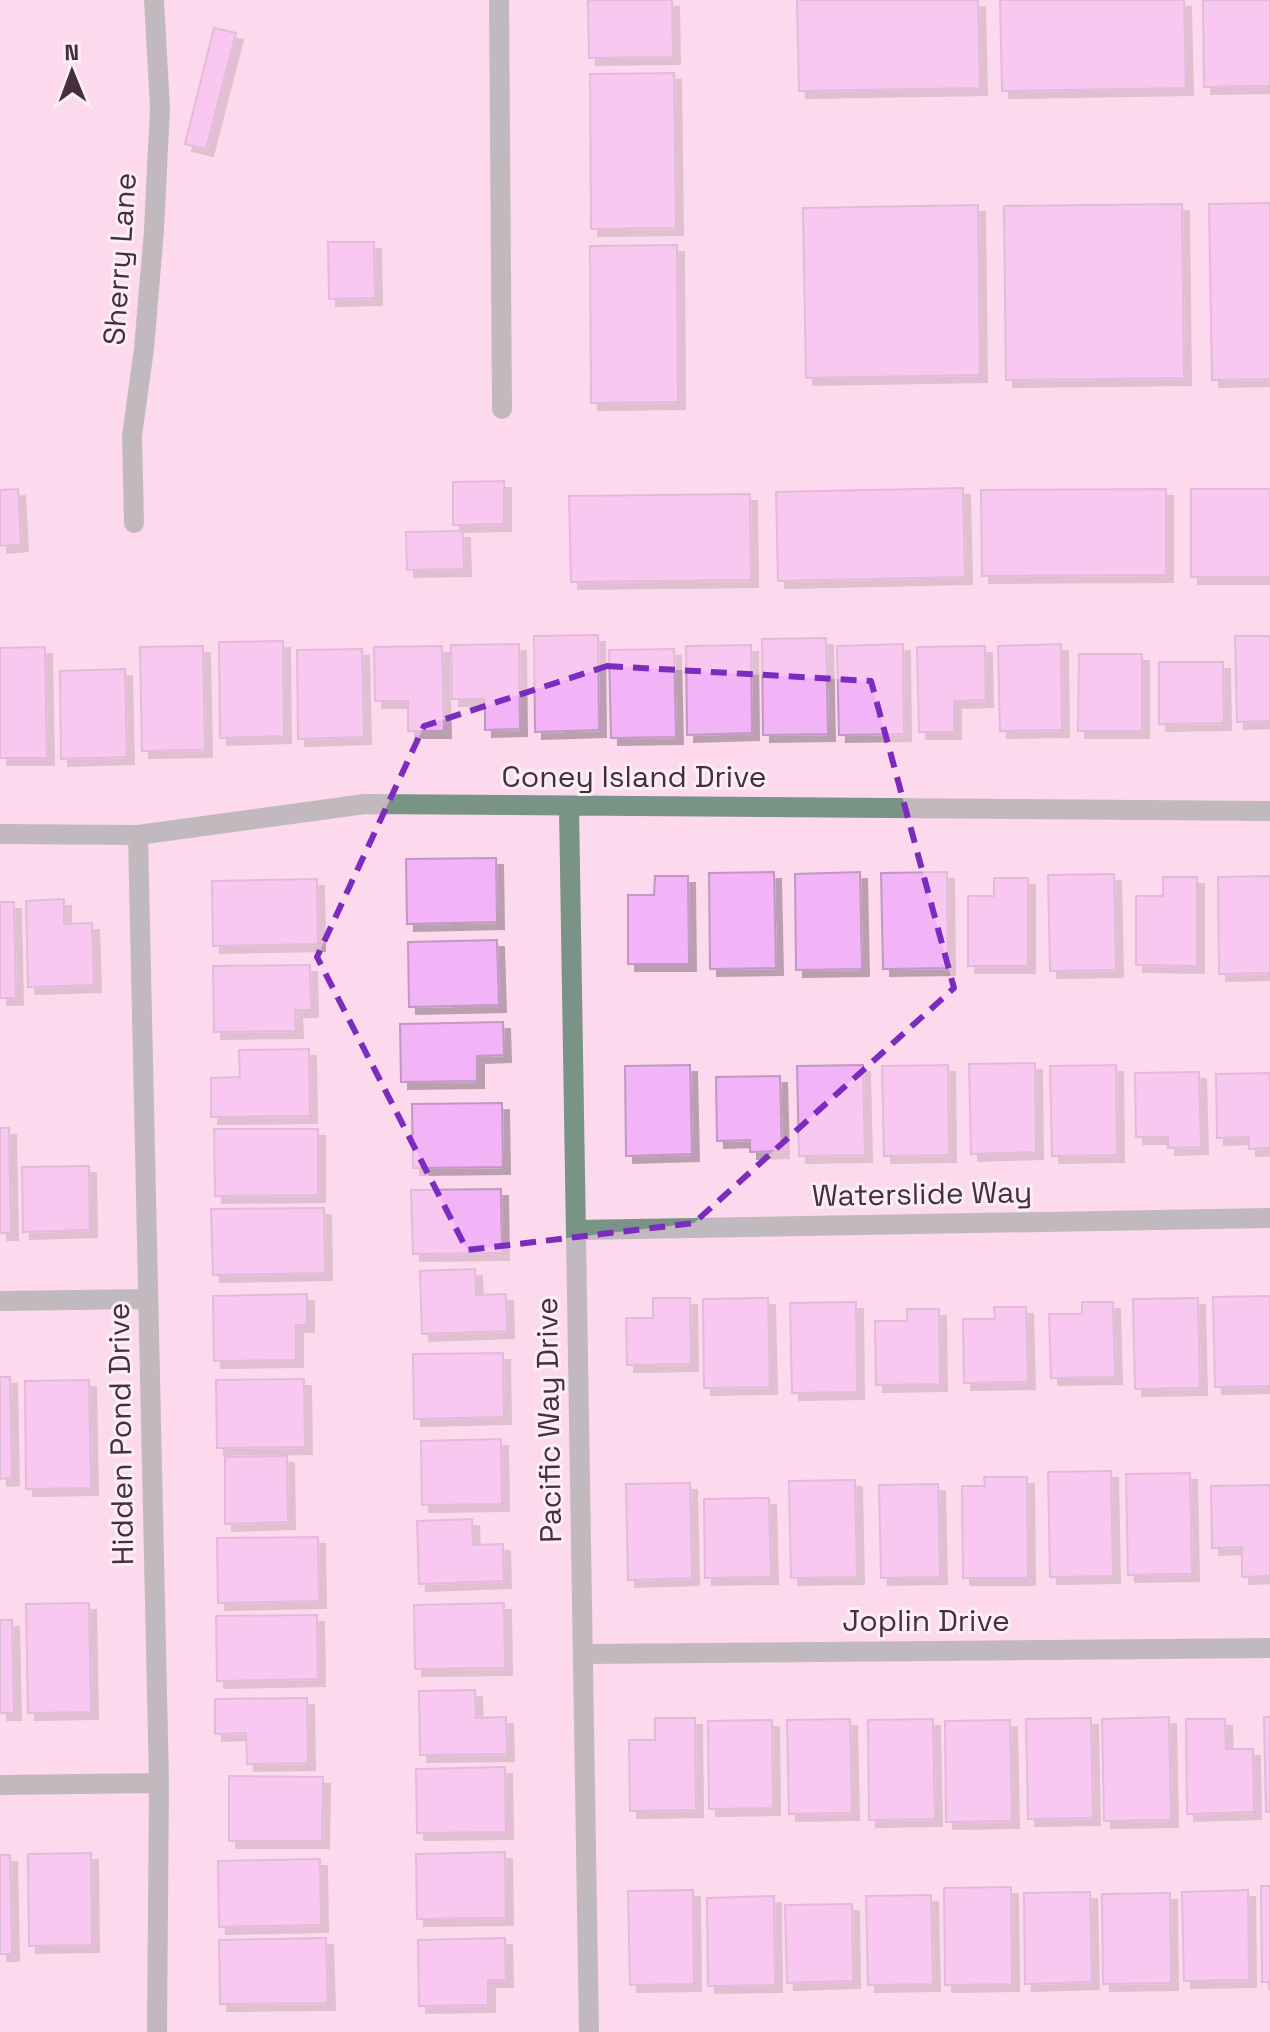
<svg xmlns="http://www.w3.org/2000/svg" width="1270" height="2032" font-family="'Space Grotesk',sans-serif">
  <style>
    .building { fill: #f2b4f7; stroke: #c197c4; stroke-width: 2; filter: url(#shadow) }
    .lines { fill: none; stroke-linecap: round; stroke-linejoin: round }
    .minor { stroke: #799386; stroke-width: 20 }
    .marked { fill: none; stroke: #7b2cbf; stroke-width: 6; stroke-dasharray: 16 10; stroke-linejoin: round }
    .labels { text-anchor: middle; stroke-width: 6; stroke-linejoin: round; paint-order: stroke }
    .street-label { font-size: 30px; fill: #462f3c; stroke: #fbeef5 }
  </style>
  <defs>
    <filter id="shadow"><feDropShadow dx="7" dy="7" stdDeviation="0" flood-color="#0004"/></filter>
  </defs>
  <rect width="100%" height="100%" fill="#fdd9ed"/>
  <path class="building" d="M588,0H672L673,57L589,58Z
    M797,0H978L980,88L799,91Z
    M1000,0H1184L1186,88L1002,91Z
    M1203,0H1270V86L1204,87Z
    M214,28L236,33L206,149L185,144Z
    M674,73L676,228L591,229L590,74Z
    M1270,203V379L1212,380L1209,204Z
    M1182,204L1184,378L1006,380L1004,206Z
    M978,205L980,375L806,378L803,208Z
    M328,242H374L375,298L329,299Z
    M677,245L678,402L591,403L590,246Z
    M504,481V524L453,525V482Z
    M963,488L965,577L778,581L776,492Z
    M18,489L21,544L0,546V490Z
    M1166,489V575L982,576L981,490Z
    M1191,489H1270V577H1191Z
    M750,494L751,580L571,582L569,496Z
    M463,531L464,569L407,570L406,532Z
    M598,635L599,730L535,732L534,636Z
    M1235,636H1270V721L1237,722Z
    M826,638L828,734L763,735L762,639Z
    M283,641L284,736L220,738L219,642Z
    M519,644L520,729L485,730V699H452L451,645Z
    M903,644L904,734L839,735L837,646Z
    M1061,644L1062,730L1000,731L998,646Z
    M751,645L752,733L687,735L686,646Z
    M203,646L205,750L142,751L140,647Z
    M442,646L444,731H408V701H375L374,647Z
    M985,646L986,700L954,701V732H919L917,647Z
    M45,647L47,758H0V648Z
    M362,649L364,737L298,739L297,650Z
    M674,649L676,737L611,738L609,650Z
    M1079,654H1142V731H1078Z
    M1159,662H1223L1224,723L1159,724Z
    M125,669L127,757L61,759L60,671Z
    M496,858L497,922L407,924L406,859Z
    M774,872L776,968L710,969L709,873Z
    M860,872L862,969L796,970L795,874Z
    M947,872L948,968L883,969L881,873Z
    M1114,874L1116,970L1050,971L1048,875Z
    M655,876H688L689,964H628V895H654Z
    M1270,876V973L1219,974L1218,877Z
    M1163,877H1197V966L1136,965V896H1163Z
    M994,878H1028V966H968V896H994Z
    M317,879L318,944L213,946L212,881Z
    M64,899V924L92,923L94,985L28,987L26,901Z
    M0,902H14L16,998H0Z
    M497,940L499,1005L409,1007L408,942Z
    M310,965L311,1010H295L296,1031L214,1032L213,966Z
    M503,1022L504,1055L477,1056V1081L401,1082L400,1024Z
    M309,1049L310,1116L211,1117V1078L240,1077L239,1050Z
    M1035,1063L1036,1152L971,1154L969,1064Z
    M690,1065L692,1154L626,1156L625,1066Z
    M863,1065L865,1155L799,1156L797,1066Z
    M948,1065L949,1155L884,1156L882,1066Z
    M1116,1065L1117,1155L1052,1156L1050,1066Z
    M1199,1072L1201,1147L1168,1148V1137H1136L1135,1073Z
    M1270,1073V1148L1249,1149V1137L1217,1138L1216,1074Z
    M780,1076L782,1151L750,1152V1140L717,1141L716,1077Z
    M502,1103L503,1167L413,1168L412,1104Z
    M0,1128H9L11,1233H0Z
    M214,1129H318V1195L215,1196Z
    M89,1166L90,1230L23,1232L22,1167Z
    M501,1189L502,1253L413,1254L411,1190Z
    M324,1208L325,1273L213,1275L211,1209Z
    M475,1269L476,1295L506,1294L507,1331L422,1334L420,1271Z
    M307,1294V1325H296V1360L214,1361L213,1296Z
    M1270,1296V1386L1215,1387L1213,1297Z
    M653,1298H690L691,1364L627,1365L626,1318H653Z
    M768,1298L770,1387L704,1388L703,1299Z
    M1198,1298L1200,1388L1135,1389L1133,1299Z
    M856,1302L857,1392L792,1393L790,1303Z
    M1082,1302H1113L1115,1377L1051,1378L1049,1314H1082Z
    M994,1307H1026L1028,1382L964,1383L963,1319H995Z
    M907,1309H939L940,1384L876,1385L875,1321H907Z
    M503,1353L504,1417L414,1419L413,1354Z
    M0,1377H10L12,1478L0,1479Z
    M304,1379L305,1447L217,1448L216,1380Z
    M89,1380L91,1488L26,1489L25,1381Z
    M501,1439L502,1504L422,1505L421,1441Z
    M287,1456L288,1522L225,1524V1457Z
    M1111,1471L1113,1576L1050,1577L1048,1472Z
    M1190,1473L1192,1574L1128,1575L1126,1474Z
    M984,1477H1027L1028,1578H963L962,1486H985Z
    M855,1480L857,1577L791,1578L789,1481Z
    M690,1483L692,1578L628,1580L626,1484Z
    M938,1484L940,1577L881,1578L879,1485Z
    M1270,1485V1576L1242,1577V1547L1212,1548L1211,1486Z
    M769,1498L771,1577L705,1578L704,1499Z
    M472,1519L473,1545L503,1544L504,1581L419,1584L417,1521Z
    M318,1537L319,1601L218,1603L217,1538Z
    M89,1603L91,1712L28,1713L26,1604Z
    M504,1603L505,1668L415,1669L414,1605Z
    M317,1615L318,1679L217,1681L216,1616Z
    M0,1620H12L14,1713H0Z
    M475,1690L476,1718L506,1717L507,1754L420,1755L419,1691Z
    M307,1698L308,1763L247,1764L246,1733L215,1734V1699Z
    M1169,1717L1171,1820L1104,1821L1102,1719Z
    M1264,1717H1270V1812H1266Z
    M655,1718H695L696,1810L630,1811L629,1740H655Z
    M1091,1718L1093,1818L1028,1819L1026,1719Z
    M850,1719L852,1813L789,1814L787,1720Z
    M933,1719L935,1819L869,1820L868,1720Z
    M1186,1719H1225L1226,1749H1253L1254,1812L1187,1814Z
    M772,1720L773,1808L709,1809L708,1721Z
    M1010,1720L1012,1821L946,1822L945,1721Z
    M505,1767L506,1832L417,1833L416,1769Z
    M229,1776L323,1777L322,1841H229Z
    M505,1852L506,1918L417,1919L416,1854Z
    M91,1853L92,1945L29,1946L28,1854Z
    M0,1855H10L12,1954H0Z
    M320,1859L321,1925L219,1927L218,1861Z
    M1261,1886H1270V1982H1262Z
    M1011,1887L1012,1984L945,1985L944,1888Z
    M693,1890L694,1984L630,1985L628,1891Z
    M1248,1890L1249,1980L1184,1981L1182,1892Z
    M1090,1892L1092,1982L1025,1984L1024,1893Z
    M1170,1893L1171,1983L1103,1984L1102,1894Z
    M931,1895L933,1984L868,1985L866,1896Z
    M774,1896L775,1985L708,1986L707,1898Z
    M852,1904L853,1981L787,1983L785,1905Z
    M326,1938L328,2003L220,2004L219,1940Z
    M505,1938L506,1980H488V2005L419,2006L418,1940Z"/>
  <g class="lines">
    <path class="minor" d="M499,0L502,409
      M134,523L132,436L144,349L154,230L160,108L154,0
      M569,807L589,2032
      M0,834L138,835L365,804L1270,811
      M138,835L159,1783L157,2032
      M576,1230L1270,1218
      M0,1301L148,1299
      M583,1654L1270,1648
      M0,1785L159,1783"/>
  </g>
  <path d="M0 0H1270V2032H0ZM607,666L871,681L954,988L694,1223L467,1250L317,957L424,726Z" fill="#fdd9ed" fill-opacity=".55" fill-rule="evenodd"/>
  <path class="marked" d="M607,666L871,681L954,988L694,1223L467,1250L317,957L424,726Z"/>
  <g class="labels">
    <g class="street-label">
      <text transform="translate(120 259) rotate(-86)" y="10">Sherry Lane</text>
      <text x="634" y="787">Coney Island Drive</text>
      <text transform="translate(922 1194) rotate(-1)" y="10">Waterslide Way</text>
      <text transform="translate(549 1420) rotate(-91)" y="10">Pacific Way Drive</text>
      <text transform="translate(121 1434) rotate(-91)" y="10">Hidden Pond Drive</text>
      <text x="926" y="1631">Joplin Drive</text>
    </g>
  </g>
  <g transform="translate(72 72) rotate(359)" stroke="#fbeef5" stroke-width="6" paint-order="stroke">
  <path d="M0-6L14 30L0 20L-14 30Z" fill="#462f3c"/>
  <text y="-12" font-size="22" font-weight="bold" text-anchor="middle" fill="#462f3c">N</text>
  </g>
</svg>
